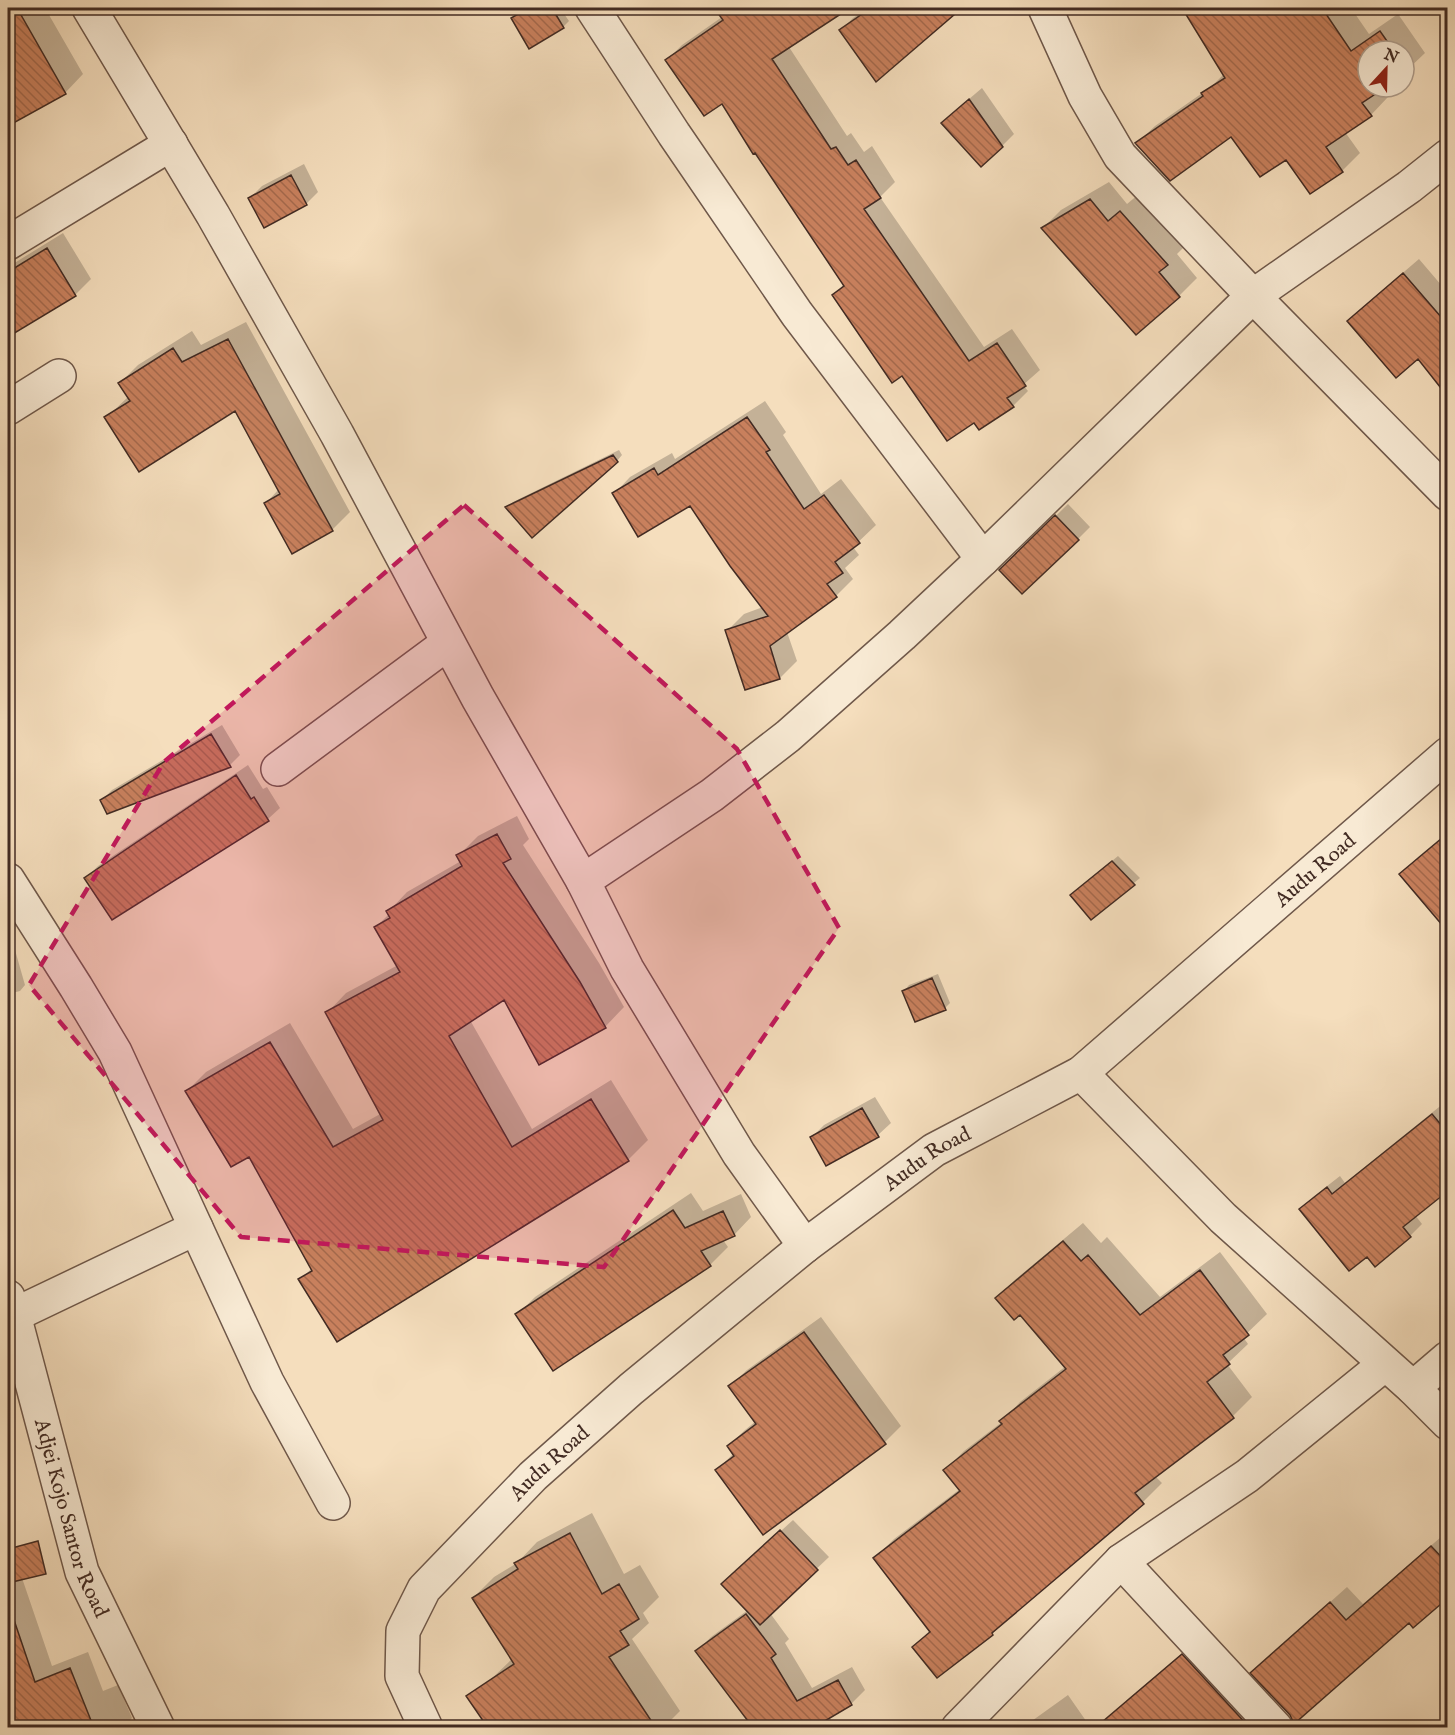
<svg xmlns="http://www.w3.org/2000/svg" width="1455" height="1735" font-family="'IM FELL English',serif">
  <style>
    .shadow { fill: #0003 }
    .building { fill: url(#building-back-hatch); stroke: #422b23; stroke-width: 1.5 }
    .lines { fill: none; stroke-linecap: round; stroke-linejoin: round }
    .minor-casing { stroke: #6f584a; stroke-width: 36 }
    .minor { stroke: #f8ead4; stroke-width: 33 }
    .marked { fill: #c2185b; fill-opacity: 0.2; stroke: #c2185b; stroke-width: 4.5; stroke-dasharray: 12 8; stroke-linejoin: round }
    .labels { text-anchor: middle; stroke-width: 4.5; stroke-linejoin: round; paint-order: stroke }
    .street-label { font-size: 21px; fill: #422b23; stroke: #f8ead4 }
  </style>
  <defs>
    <pattern id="building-back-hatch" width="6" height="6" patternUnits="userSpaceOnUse" patternTransform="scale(1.5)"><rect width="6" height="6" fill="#c8805d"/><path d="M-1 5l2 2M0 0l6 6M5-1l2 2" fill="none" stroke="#a4694c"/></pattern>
  </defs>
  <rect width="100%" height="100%" fill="#f5debd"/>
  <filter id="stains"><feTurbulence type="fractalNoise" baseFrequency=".00333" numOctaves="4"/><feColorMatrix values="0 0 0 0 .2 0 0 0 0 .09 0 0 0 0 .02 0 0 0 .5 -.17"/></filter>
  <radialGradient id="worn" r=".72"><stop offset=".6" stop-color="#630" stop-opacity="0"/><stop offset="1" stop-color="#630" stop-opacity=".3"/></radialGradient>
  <path class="shadow" d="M8,8H45L83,74L65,93L8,125Z
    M527,8H560L569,21L563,27L513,18Z
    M716,8H825L830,14L789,47L847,136L851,133L864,152L872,146L895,182L880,197L984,347L1012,329L1040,370L1023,385L1028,391L1013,406L975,421L903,374L834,295L844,284L722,101L667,60L682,45L722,17Z
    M868,8H960L876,79L841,30L853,18Z
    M1183,8H1351L1369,34L1398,14L1425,53L1404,73V51H1368V87H1384L1382,88L1388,97L1371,115L1345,132L1360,153L1342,171L1286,158L1232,135L1137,143L1155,126L1211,87L1224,74Z
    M982,88L1014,134L1002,146L955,111Z
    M304,164L318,192L306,204L250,198L262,186Z
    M1109,182L1127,204L1139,194L1185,246L1177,254L1197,278L1179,296L1136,333L1043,228L1061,210Z
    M63,233L91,279L75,295L8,336V267Z
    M1419,259L1448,293V394L1418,357L1349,321L1363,307Z
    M246,322L350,512L332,530L266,503L279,489L235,409L106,418L129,396L120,383L138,365L192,331L201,345Z
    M765,401L786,432L783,435L821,494L841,479L876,525L853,547L859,555L845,568L853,579L836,596L787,632L797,661L780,678L746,688L727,631L744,614L763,607L691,504L614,494L630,477L672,453L675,459Z
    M619,450L622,455L617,461L507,507L513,502Z
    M1068,504L1090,527L1078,539L1001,570Z
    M222,725L240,755L230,765L102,800L112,790Z
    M248,765L263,789L267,787L280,808L268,819L113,918L86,878L98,866Z
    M517,816L529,839L523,845L599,963L624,1007L605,1027L505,998L470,1020L532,1129L611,1080L648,1140L628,1160L337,1339L300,1280L312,1268L250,1155L187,1091L206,1072L290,1023L353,1129L382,1113L327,1013L346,993L398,965L376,927L389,914L388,912L407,892L461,861L458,856L478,836Z
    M1448,832V928L1401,874L1418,857Z
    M1118,856L1140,878L1091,918L1077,890Z
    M15,950L25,985L20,991L8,994V952Z
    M938,974L950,1003L945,1008L904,991L909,985Z
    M875,1097L891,1123L878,1135L827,1164L812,1137L824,1125Z
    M1444,1103L1448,1107V1189L1415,1215L1422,1224L1410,1236L1367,1255L1301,1209L1313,1197L1340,1176L1345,1183Z
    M691,1193L703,1211L741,1194L751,1217L734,1235L723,1240L728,1247L710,1265L517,1315L535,1297Z
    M1083,1223L1101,1243L1107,1237L1160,1297L1220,1252L1267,1314L1243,1337L1248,1344L1227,1364L1252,1397L1233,1416L1155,1476L1162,1483L1143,1502L1008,1618L992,1634L914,1647L930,1630L875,1558L894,1539L960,1489L945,1470L964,1451L1002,1422L1020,1402L1066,1366L1020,1313L997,1298L1016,1279Z
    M821,1317L901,1426L885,1442L763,1533L717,1470L734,1453L728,1446L745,1430L756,1421L730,1386L747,1370Z
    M592,1513L624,1574L640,1565L659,1597L643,1613L649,1623L632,1639L680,1711L663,1728H521L486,1684L512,1659L473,1598L494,1577L517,1563L537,1542Z
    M793,1520L829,1557L770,1613L789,1639L785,1643L812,1688L852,1667L865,1690L851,1704L829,1716L835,1728H741L749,1719L697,1651L711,1637L748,1610L735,1573Z
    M1448,1531V1596L1409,1621L1269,1657L1347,1587L1363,1604Z
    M22,1578L52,1666L88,1652L103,1691L118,1685L132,1718L122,1728H8V1583Z
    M1201,1637L1262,1728H1119L1110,1717L1128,1699Z
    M1068,1695L1091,1728H1022Z"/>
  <path class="building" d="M8,8H17L66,94L8,126Z
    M529,8H552L564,28L529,49L511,18Z
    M714,8H850L772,59L831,149L836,147L848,165L856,160L881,198L864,209L969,361L997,343L1026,386L1007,398L1014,407L979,430L974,423L947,441L902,376L892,383L832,295L844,286L755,153L753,154L722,104L704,116L665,60L723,20Z
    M871,8H962L876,82L839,30Z
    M1182,8H1322L1351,51L1380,31L1394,51H1368V87H1386L1362,103L1372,116L1326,147L1343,172L1310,194L1286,160L1260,177L1231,137L1170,181L1135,143L1203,96L1201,93L1225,78Z
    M969,99L1003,147L981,167L941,123Z
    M291,175L307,205L264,228L248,198Z
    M1090,199L1108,221L1120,211L1168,265L1159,272L1180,297L1136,335L1041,228Z
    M47,248L76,296L8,337V272Z
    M1403,273L1448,325V397L1418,359L1396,378L1347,321Z
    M228,339L333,531L292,554L264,503L280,494L235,411L139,472L104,417L130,401L118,383L173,348L182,362Z
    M747,417L770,450L766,452L804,509L824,495L860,543L835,562L843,573L827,584L837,597L770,646L780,679L745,690L725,630L768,616L730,566L690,506L638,537L612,493L654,468L658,475Z
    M613,455L618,462L532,538L505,507Z
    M1055,515L1079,540L1022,594L999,570Z
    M211,734L231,767L107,814L100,800Z
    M236,775L251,799L254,797L269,821L112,920L84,878Z
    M1448,833V932L1399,874Z
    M497,834L511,859L503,863L580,982L606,1028L539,1065L504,1000L449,1036L512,1147L591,1099L629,1161L337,1342L298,1279L312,1271L249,1157L231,1167L185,1091L270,1042L333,1147L383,1120L325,1012L400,972L374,927L390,918L386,911L462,866L456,855Z
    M1112,861L1135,885L1091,920L1070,895Z
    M932,978L946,1010L915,1022L902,991Z
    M862,1108L879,1137L826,1166L810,1137Z
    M1432,1114L1448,1133V1191L1403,1227L1411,1237L1375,1267L1367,1257L1349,1271L1299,1209L1327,1187L1332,1194Z
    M673,1210L685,1228L723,1211L735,1236L701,1251L711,1266L553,1371L515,1314Z
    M1063,1241L1081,1261L1088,1255L1140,1315L1200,1270L1249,1335L1223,1355L1230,1364L1207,1382L1234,1418L1135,1493L1144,1504L992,1633L993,1635L937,1678L912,1647L930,1632L873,1558L960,1491L943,1470L1002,1424L999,1421L1066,1369L1020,1315L1014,1320L995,1298Z
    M804,1332L886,1444L763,1535L715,1470L734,1456L727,1446L756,1424L728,1386Z
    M780,1530L818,1570L760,1625L721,1584Z
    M570,1533L602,1594L619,1584L639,1619L620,1631L629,1645L609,1657L656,1728H488L466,1696L514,1664L472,1598L518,1569L514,1563Z
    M38,1541L46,1574L8,1583V1549Z
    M1431,1546L1448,1564V1598L1413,1628L1409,1623L1294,1724L1290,1715L1250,1673L1330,1602L1346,1620Z
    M746,1614L776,1654L771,1658L797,1701L838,1680L852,1705L813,1728H747L751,1725L695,1651Z
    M13,1617L35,1682L70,1668L94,1728H8V1618Z
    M1182,1654L1250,1728H1095Z"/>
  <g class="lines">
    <defs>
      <g id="minor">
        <path d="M89,8L213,215L337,434L478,698L583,881L627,969L739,1154L805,1246"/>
        <path d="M592,8L674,134L797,314L983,559"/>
        <path d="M1045,8L1085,96L1120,156L1253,296L1448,494"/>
        <path d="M8,243L171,144"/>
        <path d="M8,408L59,376"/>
        <path d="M278,769L448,643"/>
        <path d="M8,880L76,987L115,1052L267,1382L333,1503"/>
        <path d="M583,881L712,795L788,736L902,635L983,559L1253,296L1409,187L1448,156"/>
        <path d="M1081,1073L1223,1218L1413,1388L1448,1423"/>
        <path id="s1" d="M8,1297L14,1315L82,1572L158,1728"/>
        <path d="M14,1315L196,1228"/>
        <path d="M1413,1388L1448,1358"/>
        <path d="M1121,1561L1276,1728"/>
        <path id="s2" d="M426,1728L402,1676L403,1631L424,1589L533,1476L631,1389L805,1246L934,1150L1081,1073L1448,754"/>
        <path d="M958,1728L1121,1561L1247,1476L1385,1364"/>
      </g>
    </defs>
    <use href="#minor" class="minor-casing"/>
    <use href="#minor" class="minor"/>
  </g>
  <path class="marked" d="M464,505L737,749L839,928L604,1267L241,1237L29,985L164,762Z"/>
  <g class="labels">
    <g class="street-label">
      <text dy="7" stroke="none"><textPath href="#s2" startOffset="1299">Audu Road</textPath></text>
      <text dy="7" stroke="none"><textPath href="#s2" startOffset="813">Audu Road</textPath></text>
      <text dy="7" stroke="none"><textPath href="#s2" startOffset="327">Audu Road</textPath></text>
      <text dy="7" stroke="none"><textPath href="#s1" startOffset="230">Adjei Kojo Santor Road</textPath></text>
    </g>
  </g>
  <rect width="1455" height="1735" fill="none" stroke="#f5debd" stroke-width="30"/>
  <rect x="9" y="9" width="1437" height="1717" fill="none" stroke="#422b23" stroke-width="3"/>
  <rect x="15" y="15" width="1425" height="1705" fill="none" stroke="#422b23" stroke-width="1.5"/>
  <g transform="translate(1386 69) rotate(22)"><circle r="28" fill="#f8ead4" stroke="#af9e8d" stroke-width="1.5"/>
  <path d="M0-4.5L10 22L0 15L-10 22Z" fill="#8f2418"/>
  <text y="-9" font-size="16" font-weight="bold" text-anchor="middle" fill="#422b23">N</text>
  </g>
  <rect width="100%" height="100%" filter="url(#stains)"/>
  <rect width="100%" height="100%" fill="url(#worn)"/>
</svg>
